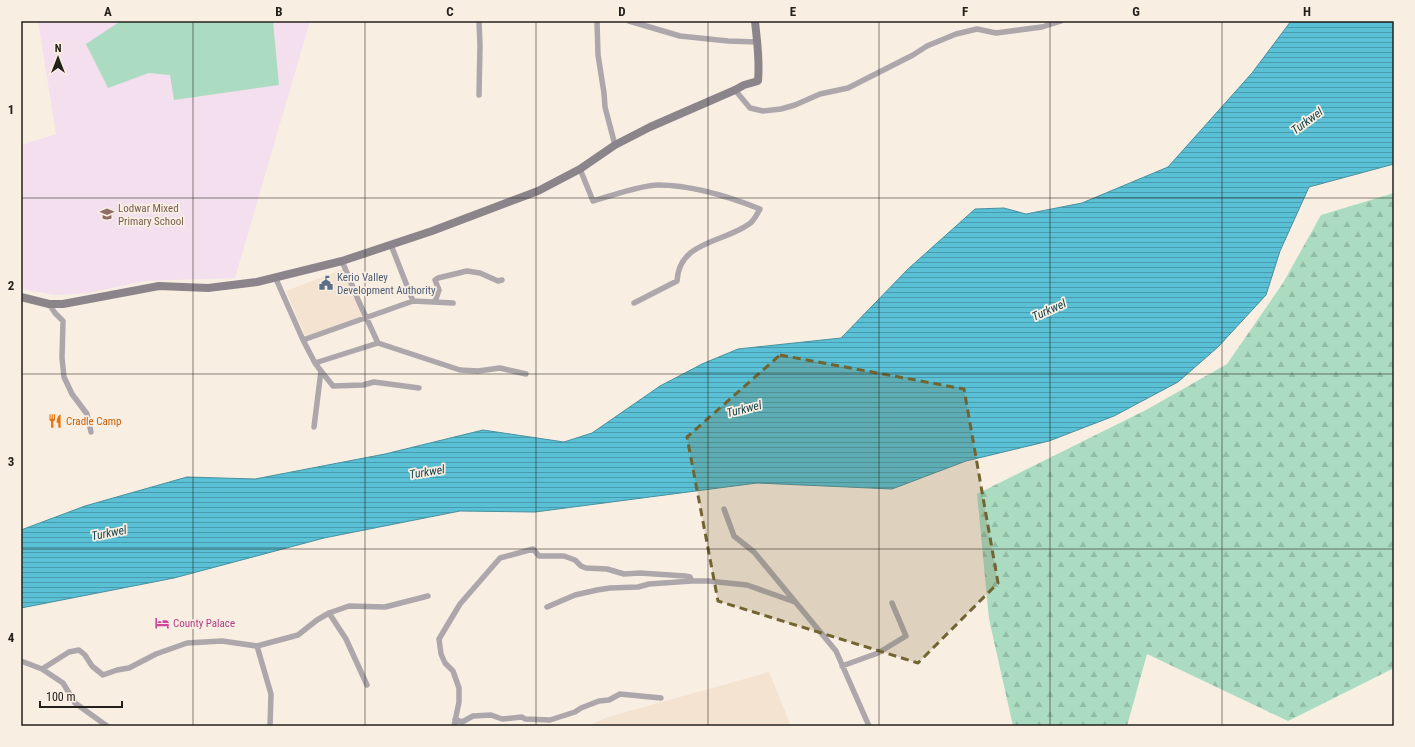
<svg xmlns="http://www.w3.org/2000/svg" width="1415" height="747" font-family="'Roboto Condensed',sans-serif">
  <style>
    .built { fill: #f4e3d1 }
    .education { fill: #f3dfee }
    .forest { fill: url(#forest-firs) }
    .garden { fill: #abdcc2 }
    .water { fill: url(#water-rules); stroke: #49909e }
    .lines { fill: none; stroke-linecap: round; stroke-linejoin: round }
    .street { stroke: #ada7ac; stroke-width: 5.5 }
    .secondary { stroke: #8c848b; stroke-width: 8 }
    .marked { fill: #716431; fill-opacity: 0.2; stroke: #716431; stroke-width: 3; stroke-dasharray: 8 5; stroke-linejoin: round }
    .grid { fill: none; stroke: #24201c; stroke-width: 1; stroke-opacity: 0.55 }
    .labels { text-anchor: middle; stroke-width: 3.5; stroke-linejoin: round; paint-order: stroke }
    .education-label { font-size: 11px; fill: #785e54; stroke: #f9eee2; text-anchor: start }
    .service-label { font-size: 11px; fill: #4e5e75; stroke: #f9eee2; text-anchor: start }
    .food-label { font-size: 11px; fill: #c56008; stroke: #f9eee2; text-anchor: start }
    .hotel-label { font-size: 11px; fill: #b23c85; stroke: #f9eee2; text-anchor: start }
    .water-label { font-size: 12px; font-style: italic; fill: #194751; stroke: #f9eee2 }
    .neatline { fill: none; stroke: #24201c; stroke-width: 1.5 }
    .grid-label { font-size: 13px; text-anchor: middle; font-weight: bold; fill: #24201c }
  </style>
  <defs>
    <pattern id="forest-firs" width="22" height="20" patternUnits="userSpaceOnUse"><rect width="22" height="20" fill="#abdcc2"/><path d="M5 1l3.5 6h-7zM16 11l3.5 6h-7z" fill="#93bca6"/></pattern>
    <pattern id="water-rules" width="6" height="5" patternUnits="userSpaceOnUse"><rect width="6" height="5" fill="#59c0d6"/><path d="M0 2.5h6" fill="none" stroke="#499cad"/></pattern>
  </defs>
  <rect width="100%" height="100%" fill="#f9eee2"/>
  <path class="built" d="M343,269L364,317L306,338L286,291Z
    M769,672L791,726H588L608,717Z"/>
  <path class="education" d="M38,21H310L235,278L144,281L89,293L55,295L21,289V145L56,134Z"/>
  <path class="forest" d="M1394,193V668L1288,721L1147,654L1127,726H1013L989,619L977,494L1146,410L1227,364L1283,283L1321,215Z"/>
  <path class="garden" d="M124,21H273L279,85L174,100L170,75L149,73L108,88L86,44L119,22Z"/>
  <path class="water" d="M1291,21H1394V164L1309,187L1280,251L1266,295L1218,347L1178,382L1114,416L1049,441L966,461L892,489L757,483L535,512L460,511L324,538L174,578L21,608V530L85,506L187,477L255,479L385,454L483,430L564,442L592,433L660,386L702,364L738,349L841,338L908,269L975,209L1004,208L1026,214L1082,203L1168,167L1252,73Z"/>
  <g class="lines">
    <path class="street" d="M479,21L480,45L479,95
      M597,21L598,55L604,93L605,107L615,145
      M629,21L680,36L728,41L758,42
      M735,90L750,108L763,111L781,109L795,105L820,94L848,88L913,55L927,46L956,34L977,29L996,33L1042,27L1061,21
      M580,169L593,201C611,196 641,185 658,185C691,185 730,197 760,209C757,214 754,221 749,224C723,243 679,241 677,281L634,303
      M391,245L413,301
      M342,261L359,302L378,343
      M276,279L303,340L315,363L378,343L460,370L478,371L500,368L526,374
      M435,302L439,290L435,280L438,278L467,271L480,273L498,281L502,280
      M49,304L55,313L63,321L62,358L64,377L72,394L87,414L91,432
      M303,340L413,301L453,303
      M321,371L333,386L363,385L374,382L419,388
      M314,427L321,371L315,363
      M724,509L734,536L754,552L836,651L869,726
      M547,607L575,595L597,590L610,588L638,587L649,584L692,581H708L747,585L795,602
      M329,613L346,639L367,685
      M257,646L298,635L317,620L329,613L349,606L385,607L428,596
      M21,661L42,669L63,683L75,703L107,726
      M842,666L878,653L906,636L892,603
      M42,669L69,652L79,650L85,655L92,666L103,675L117,670L129,668L156,654L187,643L222,641L257,646L271,694L270,726
      M455,719L462,722L473,716L491,715L502,719L522,717L525,719L550,720L575,712L581,708L599,701L609,700L620,694L661,698
      M454,726L459,702V688L453,671L445,663L441,654L439,639L460,604L500,558L533,549L539,556H564L575,560L581,566L586,568L607,569L624,574L640,573L685,576L690,577L692,581"/>
    <path class="secondary" d="M21,297L49,304H63L159,286L208,288L257,282L342,261L432,231L538,191L580,169L615,145L650,127L735,90L744,85L758,81C760,58 757,43 755,21"/>
  </g>
  <path class="marked" d="M780,355L964,389L998,583L918,663L718,601L687,437Z"/>
  <path class="grid" d="M193,21V726M365,21V726M536,21V726M708,21V726M879,21V726M1050,21V726M1222,21V726M21,198H1394M21,374H1394M21,549H1394"/>
  <defs>
    <symbol id="school-bare" viewBox="-9 -9 18 18"><path d="M0-5L7-2L0 1L-7-2ZM-4 1L0 2.5L4 1V4Q0 6-4 4Z" fill="#8d6e63" stroke="#f9eee2" stroke-width="2.5" paint-order="stroke"/></symbol>
    <symbol id="civic-bare" viewBox="-9 -9 18 18"><path d="M-.6-6.5H3V-4.5H.6V-3L4-1V1h2V6H-6V1h2V-1L-.6-3ZM-1.2 2.5V6h2.4V2.5Z" fill="#5c6f8a" stroke="#f9eee2" stroke-width="2.5" paint-order="stroke"/></symbol>
    <symbol id="restaurant-bare" viewBox="-9 -9 18 18"><path d="M-5-6h1v4h1v-4h1v4h1v-4h1v5L-1.5 .5V6h-2V.5L-5-1ZM5-6V6H3V1.5H1.5Q1.5-4 5-6Z" fill="#e8710a" stroke="#f9eee2" stroke-width="2.5" paint-order="stroke"/></symbol>
    <symbol id="hotel-bare" viewBox="-9 -9 18 18"><path d="M-6-4.5h1.5V1H6V5H4.5V3h-9V5H-6ZM-4 0a1.8 1.8 0 1 1 3.6 0ZM.5 0V-2.5h3Q6-2.5 6 0Z" fill="#d1479c" stroke="#f9eee2" stroke-width="2.5" paint-order="stroke"/></symbol>
  </defs>
  <g fill-rule="evenodd">
    <use href="#school-bare" x="97" y="204" width="20" height="20"/>
    <use href="#civic-bare" x="316" y="273" width="20" height="20"/>
    <use href="#restaurant-bare" x="45" y="411" width="20" height="20"/>
    <use href="#hotel-bare" x="152" y="613" width="20" height="20"/>
  </g>
  <g class="labels">
    <g class="education-label">
      <text x="118" y="212">Lodwar Mixed<tspan x="118" dy="13">Primary School</tspan></text>
    </g>
    <g class="service-label">
      <text x="337" y="281">Kerio Valley<tspan x="337" dy="13">Development Authority</tspan></text>
    </g>
    <g class="food-label">
      <text x="66" y="425">Cradle Camp</text>
    </g>
    <g class="hotel-label">
      <text x="173" y="627">County Palace</text>
    </g>
    <g class="water-label">
      <text transform="translate(1307 121) rotate(-36)" y="4">Turkwel</text>
      <text transform="translate(1049 310) rotate(-24)" y="4">Turkwel</text>
      <text transform="translate(744 409) rotate(-14)" y="4">Turkwel</text>
      <text transform="translate(427 472) rotate(-9)" y="4">Turkwel</text>
      <text transform="translate(109 533) rotate(-11)" y="4">Turkwel</text>
    </g>
  </g>
  <rect width="1415" height="747" fill="none" stroke="#f9eee2" stroke-width="44"/>
  <g transform="translate(58 58)" stroke="#f9eee2" stroke-width="3" paint-order="stroke">
  <path d="M0-3L7 15L0 10L-7 15Z" fill="#24201c"/>
  <text y="-6" font-size="11" font-weight="bold" text-anchor="middle" fill="#24201c">N</text>
  </g>
  <path d="M40 701v6h82v-6" fill="none" stroke="#24201c" stroke-width="2"/>
  <text x="46" y="701" font-size="12" fill="#24201c" stroke="#f9eee2" stroke-width="3" paint-order="stroke">100 m</text>
  <rect x="22" y="22" width="1371" height="703" class="neatline"/>
  <g class="grid-label">
    <text x="108" y="16">A</text>
    <text x="279" y="16">B</text>
    <text x="450" y="16">C</text>
    <text x="622" y="16">D</text>
    <text x="793" y="16">E</text>
    <text x="965" y="16">F</text>
    <text x="1136" y="16">G</text>
    <text x="1307" y="16">H</text>
    <text x="11" y="114">1</text>
    <text x="11" y="290">2</text>
    <text x="11" y="466">3</text>
    <text x="11" y="642">4</text>
  </g>
</svg>
